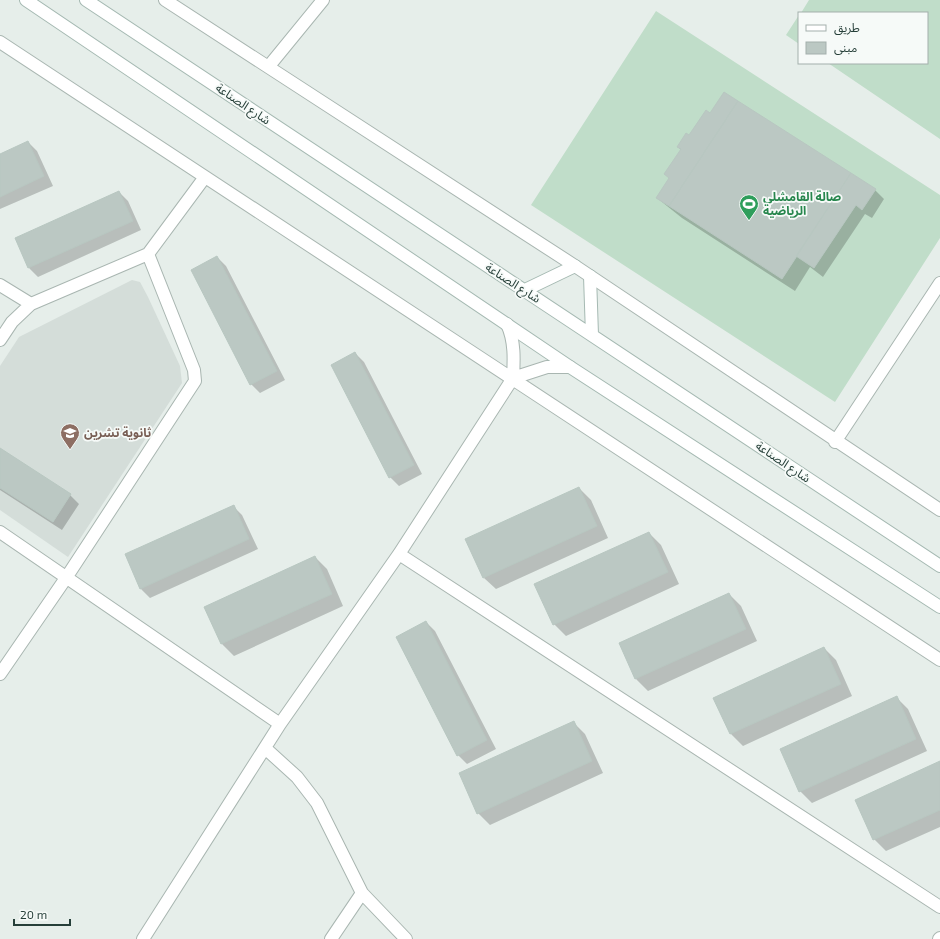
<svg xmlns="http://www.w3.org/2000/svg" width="940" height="939" font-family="'Exo 2','Noto Sans Arabic',sans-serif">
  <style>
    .built { fill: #d4ddd9 }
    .pitch { fill: #c0ddc9 }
    .shadow { fill: #0003 }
    .building { fill: #bbc8c3; stroke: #b8c7c1 }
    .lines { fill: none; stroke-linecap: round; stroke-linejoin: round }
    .street-casing { stroke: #a9b6b1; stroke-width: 14 }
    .secondary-casing { stroke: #a5b9b2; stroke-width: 14 }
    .street { stroke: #fff; stroke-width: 12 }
    .secondary { stroke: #fff; stroke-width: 12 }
    .labels { text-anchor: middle; stroke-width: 3.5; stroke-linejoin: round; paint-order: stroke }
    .street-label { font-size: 12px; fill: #263f39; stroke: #f6faf8 }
    .leisure-label { font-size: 12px; font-weight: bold; fill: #27864d; stroke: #f6faf8; text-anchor: start }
    .education-label { font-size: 12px; font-weight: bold; fill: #785e54; stroke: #f6faf8; text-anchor: start }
  </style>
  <rect width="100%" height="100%" fill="#e6eeea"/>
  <path class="built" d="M132,280L140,282L148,297L180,366L182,383L68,557L0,510V366L19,337Z"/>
  <path class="pitch" d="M809,0H940V139L828,63H927V13H801Z
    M656,11L940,195V238L835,402L531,205Z
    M799,15V44L786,35Z"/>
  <path class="shadow" d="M28,142L37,151L53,186L0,209V155Z
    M678,147L850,174L875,190L884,199L872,218L865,214L823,277L810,267L795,291L682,218L657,198L670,179L681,150Z
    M119,192L128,201L141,230L38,277L29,268L16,239Z
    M217,257L226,266L285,380L260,393L251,384Z
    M355,353L364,362L422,474L399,486L390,477Z
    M0,449L70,495L79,504L62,530L0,490Z
    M579,488L591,500L608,538L496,589L484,578Z
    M233,506L242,515L258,549L150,598L141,589L126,555Z
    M649,533L661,545L679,584L566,636L554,624Z
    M315,557L327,569L343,606L234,656L222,644L205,608Z
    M729,594L741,606L757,641L648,691L636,679L620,643Z
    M426,622L435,631L496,749L467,764L458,755Z
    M824,648L836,660L852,696L743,746L731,734L715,698Z
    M896,697L908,709L927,751L812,803L800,791Z
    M573,722L585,734L603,773L490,825L478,813Z
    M940,762V827L886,851L874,839L856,800Z"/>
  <path class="building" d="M724,92L738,101L669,206L656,198L669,178L664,174L681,149L677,147L686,133L689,135L706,110L710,113Z
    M738,101L851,173L782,279L669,206Z
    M28,141L44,176L0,197V154Z
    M851,173L876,189L862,210L856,205L814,268L796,256Z
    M119,191L133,221L28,268L15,238Z
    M217,256L277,371L250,385L191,270Z
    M355,352L414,465L389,478L331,365Z
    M0,448L71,494L53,522L0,488Z
    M579,487L597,526L483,578L465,539Z
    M234,505L249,539L140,589L125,554Z
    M649,532L668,572L553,625L534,584Z
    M315,556L332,594L221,644L204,607Z
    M729,593L746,629L635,679L619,643Z
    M426,621L487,740L457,756L396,637Z
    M824,647L841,684L730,734L713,698Z
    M897,696L916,739L799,792L780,749Z
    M574,721L592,761L477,814L459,773Z
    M940,761V810L873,840L855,800Z"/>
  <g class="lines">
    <defs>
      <path id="street" d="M165,0L575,266L940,510
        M0,42L940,660
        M269,66L323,0
        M0,285L31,304
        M0,340L12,322L31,304L148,254
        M513,378L547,367H570
        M835,442L940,283
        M0,532L280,724
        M399,554L940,907
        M0,674L66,578L195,381L194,370L148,254L205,177
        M265,748L297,777L317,803L362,893L406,939
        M143,939L280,724L399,554L513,378C514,360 515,341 507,324
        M331,939L362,893
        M939,939L940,938"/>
      <path id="secondary" d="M26,0L570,367L940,607
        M86,0L940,566
        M590,276L592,335
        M525,290L575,266"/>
    </defs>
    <use href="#street" class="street-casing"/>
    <use href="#secondary" class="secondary-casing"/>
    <use href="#street" class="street"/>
    <use href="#secondary" class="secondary"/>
  </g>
  <defs>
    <symbol id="stadium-pin" viewBox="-11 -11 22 30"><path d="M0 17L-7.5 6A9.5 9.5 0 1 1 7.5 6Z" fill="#2e9e5b" stroke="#f6faf8"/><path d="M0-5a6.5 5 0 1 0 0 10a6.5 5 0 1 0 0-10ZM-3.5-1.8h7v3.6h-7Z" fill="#fff"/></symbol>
    <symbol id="school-pin" viewBox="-11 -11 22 30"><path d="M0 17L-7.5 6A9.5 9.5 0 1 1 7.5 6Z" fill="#8d6e63" stroke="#f6faf8"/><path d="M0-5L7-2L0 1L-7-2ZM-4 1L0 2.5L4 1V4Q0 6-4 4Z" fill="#fff"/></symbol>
  </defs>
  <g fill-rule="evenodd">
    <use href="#stadium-pin" x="738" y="193" width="22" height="30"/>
    <use href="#school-pin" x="59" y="422" width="22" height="30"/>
  </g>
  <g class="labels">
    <g class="street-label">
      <text transform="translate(243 104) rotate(34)" y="4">شارع الصناعة</text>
      <text transform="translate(513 283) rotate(33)" y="4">شارع الصناعة</text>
      <text transform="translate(783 462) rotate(34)" y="4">شارع الصناعة</text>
    </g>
    <g class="leisure-label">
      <text x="763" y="201">صالة القامشلي<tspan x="763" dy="14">الرياضية</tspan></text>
    </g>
    <g class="education-label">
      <text x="84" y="437">ثانوية تشرين</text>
    </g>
  </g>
  <rect x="798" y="12" width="130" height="52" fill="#f6faf8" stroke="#a3afac"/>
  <rect x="806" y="25" width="20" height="6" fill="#ffffff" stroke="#a3afac"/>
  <text x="834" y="32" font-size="12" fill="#263f39">طريق</text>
  <rect x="806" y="42" width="20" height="12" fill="#bbc8c3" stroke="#a3afac"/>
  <text x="834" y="52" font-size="12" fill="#263f39">مبنى</text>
  <path d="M14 919v6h56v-6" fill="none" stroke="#263f39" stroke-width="2"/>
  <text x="20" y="919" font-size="12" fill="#263f39" stroke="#f6faf8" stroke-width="3" paint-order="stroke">20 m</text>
</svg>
